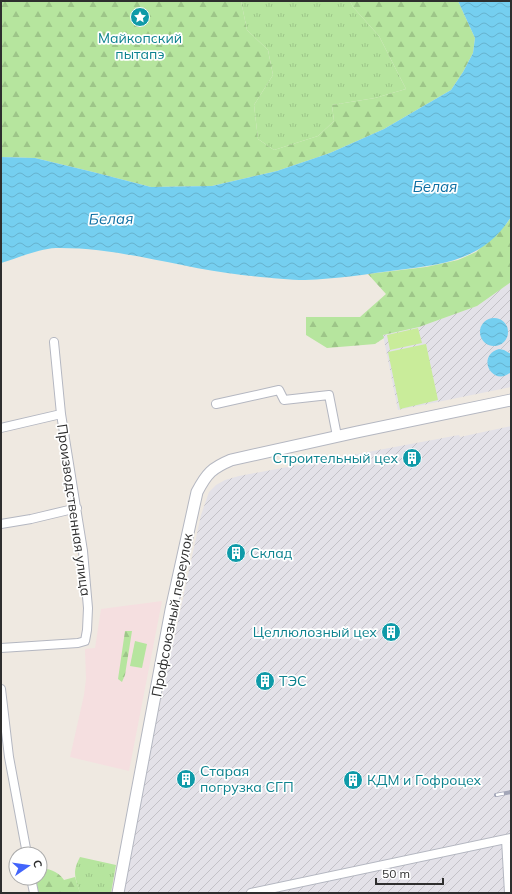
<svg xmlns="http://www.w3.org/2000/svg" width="512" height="894" font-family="Mulish,sans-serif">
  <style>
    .industrial { fill: url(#industrial-furrows) }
    .medical { fill: #f5dfe0 }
    .grass { fill: url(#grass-tufts) }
    .forest { fill: url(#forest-firs) }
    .park { fill: #b6e59e }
    .pitch { fill: #c9ec9a }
    .water { fill: url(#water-waves) }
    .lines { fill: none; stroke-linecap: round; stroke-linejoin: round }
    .minor-casing { stroke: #b4b7c1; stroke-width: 10 }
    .secondary-casing { stroke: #b4b7c1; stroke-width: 13 }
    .minor { stroke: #fff; stroke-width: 8 }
    .secondary { stroke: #fff; stroke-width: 11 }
    .rail-casing { stroke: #a3a6b8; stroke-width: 4 }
    .rail { stroke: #fff; stroke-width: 2.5; stroke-dasharray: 8; stroke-linecap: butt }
    .labels { text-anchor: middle; stroke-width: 3.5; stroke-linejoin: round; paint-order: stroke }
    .culture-label { font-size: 14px; fill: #0d838f; stroke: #fff; text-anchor: start }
    .street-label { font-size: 14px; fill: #2e2e2e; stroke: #fff }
    .water-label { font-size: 15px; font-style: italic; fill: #0d6fa3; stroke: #fff }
  </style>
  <defs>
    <pattern id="industrial-furrows" width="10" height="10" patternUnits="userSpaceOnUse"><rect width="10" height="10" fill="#e3e1e8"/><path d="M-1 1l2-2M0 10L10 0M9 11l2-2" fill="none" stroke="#c3c1c7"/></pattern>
    <pattern id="grass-tufts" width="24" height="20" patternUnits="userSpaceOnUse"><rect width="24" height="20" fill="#b6e59e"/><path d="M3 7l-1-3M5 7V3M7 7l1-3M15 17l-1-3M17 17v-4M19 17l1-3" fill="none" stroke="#9dc588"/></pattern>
    <pattern id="forest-firs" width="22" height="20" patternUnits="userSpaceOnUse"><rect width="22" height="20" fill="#b6e59e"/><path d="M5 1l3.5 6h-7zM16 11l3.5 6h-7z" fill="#9dc588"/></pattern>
    <pattern id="water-waves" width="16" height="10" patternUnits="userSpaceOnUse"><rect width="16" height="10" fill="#75cff0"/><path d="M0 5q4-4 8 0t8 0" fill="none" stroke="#66b2ce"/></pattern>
  </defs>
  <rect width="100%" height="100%" fill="#efe9e1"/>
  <path class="industrial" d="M511,282V387L398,410L383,335L419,327L477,306Z
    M511,426V838L506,839L509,893H119L201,515L209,492L216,485L225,480L239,476L459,435L460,437Z"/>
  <path class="medical" d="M162,601L129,771L70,757L84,695L86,679L85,649L95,648L101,609Z"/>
  <path class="grass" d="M241,1H350L353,7L379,36L406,89L375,98L332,105L334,121L318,136L274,150L258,139L254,105L273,75L268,50L247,30Z
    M80,857L116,865L111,893H80C75,877 72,872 80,857Z"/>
  <path class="forest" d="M1,1H241L247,30L268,50L273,75L254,105L258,139L274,150L318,136L334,121L332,105L375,98L406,89L379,36L353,7L350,1H458L475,38L473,53L463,72L451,90L384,129L330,153L277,171L212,186L151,187L93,172L35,158L1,157Z
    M511,217V282L477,306L419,327L383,335L384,338L375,344L327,348L306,335V317H360L386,294L368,274L426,267L458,260L476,252L507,223Z
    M125,631H132L125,675L122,682L118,679Z
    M40,869C50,868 58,872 64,880L75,877L80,893H37L36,878H40Z"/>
  <path class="park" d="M135,641L147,644L142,668L130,666Z"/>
  <path class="pitch" d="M418,328L422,343L390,350L387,335Z
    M426,344L438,400L400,409L388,352Z"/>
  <path class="water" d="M458,1H511V217C484,260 445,264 398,270C368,274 336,279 305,280C287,280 261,277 242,275C180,268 119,247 56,248C38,249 18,258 1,263V157L35,158L93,172L151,187L212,186L277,171L330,153L384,129L451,90L463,72L473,53L475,38Z
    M480 332a14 14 0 1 1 28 0a14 14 0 1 1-28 0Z
    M499,349L504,350L511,354V372C493,388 475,356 499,349Z"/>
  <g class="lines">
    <defs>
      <path id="minor" d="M216,404L279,390L284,400L329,395L337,436
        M1,428L61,414
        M1,524L31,519L77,508
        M1,648L78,643L85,641L87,630L88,608L83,551L61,414L54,342
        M1,689L9,757L27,854
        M506,839L509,893
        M31,878L34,893
        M251,893L511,838"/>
      <path id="secondary" d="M118,893L171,610L197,492C207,473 212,468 231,460L357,432L511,400"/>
    </defs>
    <use href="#minor" class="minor-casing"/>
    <use href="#secondary" class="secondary-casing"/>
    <use href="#minor" class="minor"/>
    <use href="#secondary" class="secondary"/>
    <defs>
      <path id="rail" d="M496,795L511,792"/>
    </defs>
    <use href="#rail" class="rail-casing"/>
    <use href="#rail" class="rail"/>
  </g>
  <defs>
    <symbol id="sight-disc" viewBox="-11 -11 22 22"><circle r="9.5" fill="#0f9aa8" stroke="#fff"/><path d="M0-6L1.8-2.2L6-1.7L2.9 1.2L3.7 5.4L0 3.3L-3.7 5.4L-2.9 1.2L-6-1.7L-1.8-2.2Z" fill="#fff"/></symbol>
    <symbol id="building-disc" viewBox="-11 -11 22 22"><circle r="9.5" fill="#0f9aa8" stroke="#fff"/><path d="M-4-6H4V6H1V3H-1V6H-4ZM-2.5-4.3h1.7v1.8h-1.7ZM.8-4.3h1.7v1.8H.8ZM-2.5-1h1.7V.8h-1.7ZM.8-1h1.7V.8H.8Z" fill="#fff"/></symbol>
  </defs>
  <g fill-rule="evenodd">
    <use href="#sight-disc" x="129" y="6" width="22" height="22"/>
    <use href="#building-disc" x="401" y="447" width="22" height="22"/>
    <use href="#building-disc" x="225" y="542" width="22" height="22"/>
    <use href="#building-disc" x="380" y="621" width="22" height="22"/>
    <use href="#building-disc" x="254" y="670" width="22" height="22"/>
    <use href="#building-disc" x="175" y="768" width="22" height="22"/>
    <use href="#building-disc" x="342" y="769" width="22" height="22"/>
  </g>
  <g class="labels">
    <g class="culture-label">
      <text x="140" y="43" text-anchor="middle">Майкопский<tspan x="140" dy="16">пытапэ</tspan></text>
      <text x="398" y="463" text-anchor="end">Строительный цех</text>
      <text x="250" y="558">Склад</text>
      <text x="377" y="637" text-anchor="end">Целлюлозный цех</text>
      <text x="279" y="686">ТЭС</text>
      <text x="200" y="776">Старая<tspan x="200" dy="16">погрузка СГП</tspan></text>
      <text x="367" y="785">КДМ и Гофроцех</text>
    </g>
    <g class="street-label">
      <text transform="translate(74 510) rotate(82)" y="5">Производственная улица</text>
      <text transform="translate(172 615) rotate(-79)" y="5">Профсоюзный переулок</text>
    </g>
    <g class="water-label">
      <text x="435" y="192">Белая</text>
      <text transform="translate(111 219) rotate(-1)" y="5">Белая</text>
    </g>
  </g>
  <rect width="512" height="894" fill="none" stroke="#2e2e2e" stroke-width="4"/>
  <g transform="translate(28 866) rotate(77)"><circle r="19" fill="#ffffff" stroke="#ababab"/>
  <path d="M0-3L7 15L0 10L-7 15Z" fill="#4264fb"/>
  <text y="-6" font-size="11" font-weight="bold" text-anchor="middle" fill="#2e2e2e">С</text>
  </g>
  <path d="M376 878v6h67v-6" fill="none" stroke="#2e2e2e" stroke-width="2"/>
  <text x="382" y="878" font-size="12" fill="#2e2e2e" stroke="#ffffff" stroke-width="3" paint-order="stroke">50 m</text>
</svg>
